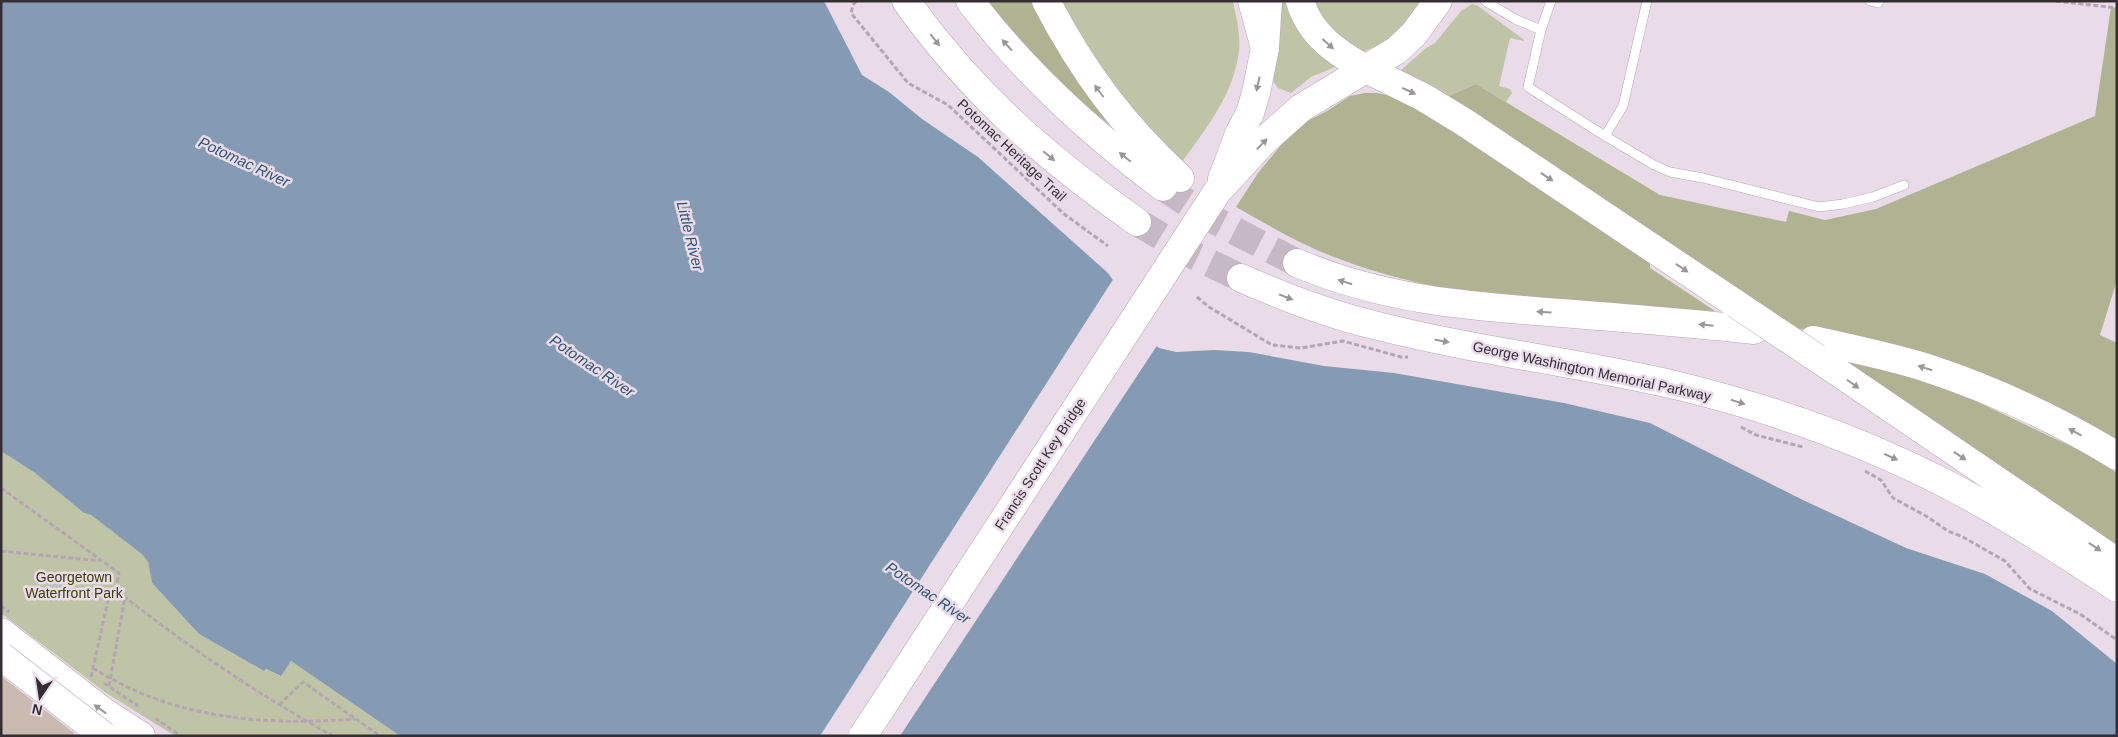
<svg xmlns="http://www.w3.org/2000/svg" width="2118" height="737" font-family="Helvetica,sans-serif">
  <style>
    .green { fill: #c0c4a7 }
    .forest { fill: #afb392 }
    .water { fill: #859bb4 }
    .pier { fill: #eadbe9 }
    .building { fill: #cab9ae }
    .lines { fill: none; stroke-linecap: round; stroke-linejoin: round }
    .motorway-tunnel { stroke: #c6b8c5; stroke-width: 28; stroke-dasharray: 28 14; stroke-linecap: butt }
    .service-casing { stroke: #b5a7b4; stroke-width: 10 }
    .trunk-casing { stroke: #b5a7b4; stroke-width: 29 }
    .motorway-casing { stroke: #b5a7b4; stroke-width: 29 }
    .path { stroke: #b3a6b2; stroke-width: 3; stroke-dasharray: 5 2.5; stroke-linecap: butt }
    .service { stroke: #fff; stroke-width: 9 }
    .trunk { stroke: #fff; stroke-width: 28 }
    .motorway { stroke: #fff; stroke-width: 28 }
    .trunk-bridge-casing { stroke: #b5a7b4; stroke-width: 29; stroke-linecap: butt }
    .motorway-bridge-casing { stroke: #b5a7b4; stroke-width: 29; stroke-linecap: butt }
    .trunk-bridge { stroke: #fff; stroke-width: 28 }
    .motorway-bridge { stroke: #fff; stroke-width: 28 }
    .oneway { fill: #9a969a }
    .labels { text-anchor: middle; stroke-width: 5; stroke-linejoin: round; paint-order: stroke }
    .street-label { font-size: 14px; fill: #342e34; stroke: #eadbe9 }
    .park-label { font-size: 14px; fill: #3b3e04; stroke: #eadbe9 }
    .water-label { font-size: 15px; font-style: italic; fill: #2f5378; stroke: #eadbe9 }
  </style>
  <rect width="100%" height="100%" fill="#eadbe9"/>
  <path class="green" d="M1053,1H1233C1236,16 1241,35 1239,51C1234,94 1207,127 1182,162L1137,128Z
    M1280,1H1288L1337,62L1335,67L1311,77L1291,93L1278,88L1273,81Z
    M1310,1H1420C1404,27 1391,41 1362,52C1337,38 1326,25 1310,1Z
    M1472,4L1478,6L1523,39L1524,41L1510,38L1499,86L1510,89L1512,93L1506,102L1476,84L1444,98L1399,72L1426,48L1435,43L1461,11Z
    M1,451L35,473L84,513L91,515L143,555L148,562L152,583L199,634L264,671L266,669L280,676L291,661L400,736H175L106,693L1,613Z"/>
  <path class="forest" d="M981,1H1036L1061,48L1112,127L1057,83Z
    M2111,7L2117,8V280L2100,335L2117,343V440L1853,339L1783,326L1522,144L1444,98L1476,84L1660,195L1786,222L1789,211L1825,220L1876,209L2095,116Z
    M1365,93H1376L1402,98L1650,256V268L1715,311C1588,306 1455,304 1334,257C1300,244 1268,225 1236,207L1258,173L1296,127L1327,111L1350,96Z
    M1836,359L1914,377L1976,401L2089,455L2117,473V552Z"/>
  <path class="water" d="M1,1H824L862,75L889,92L922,119L978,157L1108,273L1121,292L1145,337L1159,348L1176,352L1214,350L1249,352L1324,366L1394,373L1564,403L1650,423L1803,500L1906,548L1985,574L2052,611L2117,664V736H400L291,661L281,676L266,669L264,671L199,634L152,583L148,562L143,555L91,515L84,513L35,473L1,451Z"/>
  <path class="pier" d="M1114,278L1124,291L1132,314L1147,335L1158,344L900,736H820Z"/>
  <path class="building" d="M1,676L74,733L73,736H1Z"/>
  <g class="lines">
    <path class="motorway-tunnel" d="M1163,187L1212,219L1297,263
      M1137,222L1189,253L1241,278"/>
    <defs>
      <path id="service" d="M1485,1L1515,19L1541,30L1551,1
        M1870,1L1878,3L1879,1
        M1541,30L1528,87L1605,136L1623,106L1647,1
        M1605,136L1654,165L1670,172L1703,178L1819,207L1843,204L1873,197L1904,185"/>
      <path id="trunk" d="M1300,1C1310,35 1337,53 1366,69
        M1222,179L1239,134L1250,113L1256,93L1265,48L1268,1
        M1217,192L1265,140L1301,108L1397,50L1414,34L1438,1"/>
      <path id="motorway" d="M906,1C972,94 1045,157 1137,222
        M970,1C1024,72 1092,134 1163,187
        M1046,1C1082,70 1122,125 1180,178
        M1252,1L1265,48
        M1366,69L1423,97L1464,122L1736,304
        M1297,263C1384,300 1467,306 1561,313C1625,318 1690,323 1754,330
        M1241,278C1284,297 1328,314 1374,325C1475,351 1578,362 1679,386C1773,409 1866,442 1952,487C2009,517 2063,552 2117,588
        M1813,340C1850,348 1888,356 1924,367C1992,389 2056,419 2117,456
        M1817,358L2117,562
        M1,632L104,712L141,736"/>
    </defs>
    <use href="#service" class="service-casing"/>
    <use href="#trunk" class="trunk-casing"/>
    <use href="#motorway" class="motorway-casing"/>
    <path class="path" d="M856,1L853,5L851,13L908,83L948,105L1064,214L1108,246
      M2056,1L2117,8
      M1197,297L1209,307L1272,345L1301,348L1343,341L1401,357H1408
      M1741,427L1756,435L1803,447
      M1865,471L1881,480L1893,498L1926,516L1948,531L1963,537L2005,561L2030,589L2080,614L2117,640
      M1,488L119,573L116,590C184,644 257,694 333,736
      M1,551L100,561
      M1,606L9,612
      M93,668C173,719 263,726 355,719
      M91,677L109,596L116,590
      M104,683L138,706
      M109,686L125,597
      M279,705L303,682L380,736
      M155,718L181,736"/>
    <use href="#service" class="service"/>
    <use href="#trunk" class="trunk"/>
    <use href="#motorway" class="motorway"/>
    <defs>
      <path id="trunk-bridge" d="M863,736L1217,192"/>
      <path id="motorway-bridge" d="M1736,304L1817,358
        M1,656L104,736"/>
    </defs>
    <use href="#trunk-bridge" class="trunk-bridge-casing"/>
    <use href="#motorway-bridge" class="motorway-bridge-casing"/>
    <use href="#trunk-bridge" class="trunk-bridge"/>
    <use href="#motorway-bridge" class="motorway-bridge"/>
  </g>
  <defs><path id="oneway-solid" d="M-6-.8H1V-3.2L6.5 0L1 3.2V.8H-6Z" transform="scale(1.25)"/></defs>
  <g class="oneway">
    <use href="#oneway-solid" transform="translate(935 40) rotate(52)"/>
    <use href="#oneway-solid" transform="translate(1328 44) rotate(42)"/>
    <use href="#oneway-solid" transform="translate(1007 45) rotate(-132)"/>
    <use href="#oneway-solid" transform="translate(1258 84) rotate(102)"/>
    <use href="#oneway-solid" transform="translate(1099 91) rotate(-127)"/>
    <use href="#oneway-solid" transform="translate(1409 91) rotate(25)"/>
    <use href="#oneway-solid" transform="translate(1262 144) rotate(-46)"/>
    <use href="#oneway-solid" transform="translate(1049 156) rotate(40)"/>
    <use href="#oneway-solid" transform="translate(1125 157) rotate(-141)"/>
    <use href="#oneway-solid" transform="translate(1547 177) rotate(34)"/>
    <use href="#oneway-solid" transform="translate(1682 268) rotate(34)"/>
    <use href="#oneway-solid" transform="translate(1345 282) rotate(-162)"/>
    <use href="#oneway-solid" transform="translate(1286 297) rotate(21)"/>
    <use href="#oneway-solid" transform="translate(1544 312) rotate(-176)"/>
    <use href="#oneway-solid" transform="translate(1706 325) rotate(-174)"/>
    <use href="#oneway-solid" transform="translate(1442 341) rotate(11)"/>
    <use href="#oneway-solid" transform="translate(1925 368) rotate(-162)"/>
    <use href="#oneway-solid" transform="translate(1853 384) rotate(35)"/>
    <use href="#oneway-solid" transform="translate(1738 402) rotate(17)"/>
    <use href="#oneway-solid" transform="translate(2075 432) rotate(-152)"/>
    <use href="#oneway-solid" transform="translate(1960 456) rotate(34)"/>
    <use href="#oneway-solid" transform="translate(1891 457) rotate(24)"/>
    <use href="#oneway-solid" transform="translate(2095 547) rotate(34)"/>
    <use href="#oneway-solid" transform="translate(100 709) rotate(-144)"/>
  </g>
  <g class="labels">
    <g class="street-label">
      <text transform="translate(1012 150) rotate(43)" y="5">Potomac Heritage Trail</text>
      <text transform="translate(1592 371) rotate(12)" y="5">George Washington Memorial Parkway</text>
      <text transform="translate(1040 464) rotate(-57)" y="5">Francis Scott Key Bridge</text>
    </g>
    <g class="park-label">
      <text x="74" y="582">Georgetown<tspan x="74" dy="16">Waterfront Park</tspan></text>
    </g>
    <g class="water-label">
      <text transform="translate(244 162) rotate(25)" y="5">Potomac River</text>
      <text transform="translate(690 236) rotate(76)" y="5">Little River</text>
      <text transform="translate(592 366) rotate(34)" y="5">Potomac River</text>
      <text transform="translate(928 593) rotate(34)" y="5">Potomac River</text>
    </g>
  </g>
  <rect width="2118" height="737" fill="none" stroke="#342e34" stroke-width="5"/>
  <g transform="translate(40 697) rotate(193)" stroke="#eadbe9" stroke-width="4" paint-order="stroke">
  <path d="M0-4L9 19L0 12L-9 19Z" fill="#342e34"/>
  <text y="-8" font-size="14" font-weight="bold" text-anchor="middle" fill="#342e34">N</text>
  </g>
</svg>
